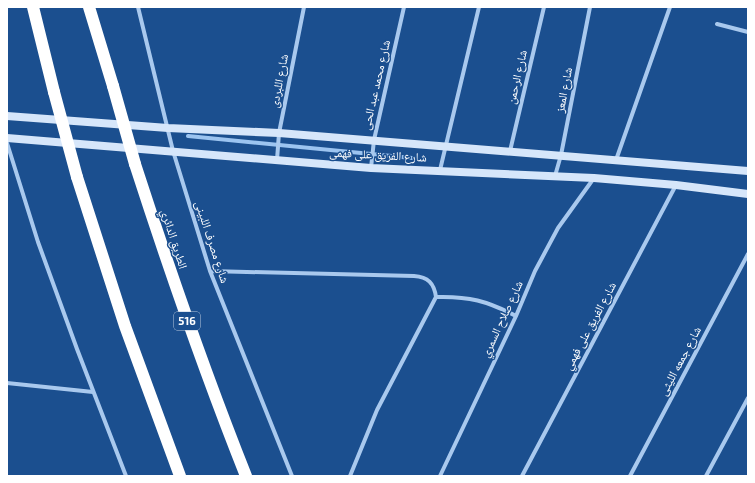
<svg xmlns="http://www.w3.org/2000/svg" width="755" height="483" font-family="'Exo 2','Noto Naskh Arabic',sans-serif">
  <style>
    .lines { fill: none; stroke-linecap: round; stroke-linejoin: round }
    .stream { stroke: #9cc4f0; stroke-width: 4 }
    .street { stroke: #a9c9ee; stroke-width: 4 }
    .secondary { stroke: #d6e6fa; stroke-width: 8 }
    .highway { stroke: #fff; stroke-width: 12 }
    .highway-bridge { stroke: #fff; stroke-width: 12 }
    .labels { text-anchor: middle; stroke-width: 3; stroke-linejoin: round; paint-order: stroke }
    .shield { fill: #1b4f8f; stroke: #bbcadd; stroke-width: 1 }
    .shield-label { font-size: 11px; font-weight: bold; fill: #fff }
    .street-label { font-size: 12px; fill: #fff; stroke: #1b4f8f }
  </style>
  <rect width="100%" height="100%" fill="#1b4f8f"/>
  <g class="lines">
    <path class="stream" d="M188,136L412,158"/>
    <path class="street" d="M138,7L173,151L210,271L292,476
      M717,24L748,32
      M7,143L38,242L77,349L126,476
      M510,151L544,7
      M277,160L279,133L304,7
      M616,160L670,7
      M371,168L374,140L404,7
      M440,170L479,7
      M555,176L561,155L590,7
      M210,271L414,276C428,277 434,283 436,297L377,410L350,476
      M436,297C469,296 487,301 516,316
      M7,383L93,392
      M440,476L516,316L535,271L558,228L594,178
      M522,476L676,185
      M630,476L748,254
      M706,476L748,398"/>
    <path class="secondary" d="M7,116L168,128L279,133L748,171
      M7,138L371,168L594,178L676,185L748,194"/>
    <path class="highway" d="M33,7L54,92
      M89,7L113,86
      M135,164C169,269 205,373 246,476
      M77,177L125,326L180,476"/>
    <path class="highway-bridge" d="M113,86L135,164
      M54,92L77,177"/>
  </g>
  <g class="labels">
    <rect class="shield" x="174" y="312" width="26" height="18" rx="3"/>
    <g class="shield-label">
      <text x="187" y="325">516</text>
    </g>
    <g class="street-label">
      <text transform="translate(517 77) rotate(-77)" y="4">شارع الرحمن</text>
      <text transform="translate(279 81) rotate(-79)" y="4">شارع اللبردى</text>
      <text transform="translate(376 85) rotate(-77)" y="4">شارع محمد عبد الحى</text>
      <text transform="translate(564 90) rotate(-79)" y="4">شارع المعز</text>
      <text transform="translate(378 155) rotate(3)" y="4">شارع الفريق على فهمى</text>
      <text transform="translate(174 239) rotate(72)" y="4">الطريق الدائري</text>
      <text transform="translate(212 242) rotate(72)" y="4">شارع مصرف اللبينى</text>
      <text transform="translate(502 319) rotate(-65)" y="4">شارع صلاح السمري</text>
      <text transform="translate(590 326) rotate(-62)" y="4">شارع الفريق على فهمي</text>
      <text transform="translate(680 361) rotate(-62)" y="4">شارع جمعه الليثى</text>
    </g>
  </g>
  <rect width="755" height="483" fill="none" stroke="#ffffff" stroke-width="16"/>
</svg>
